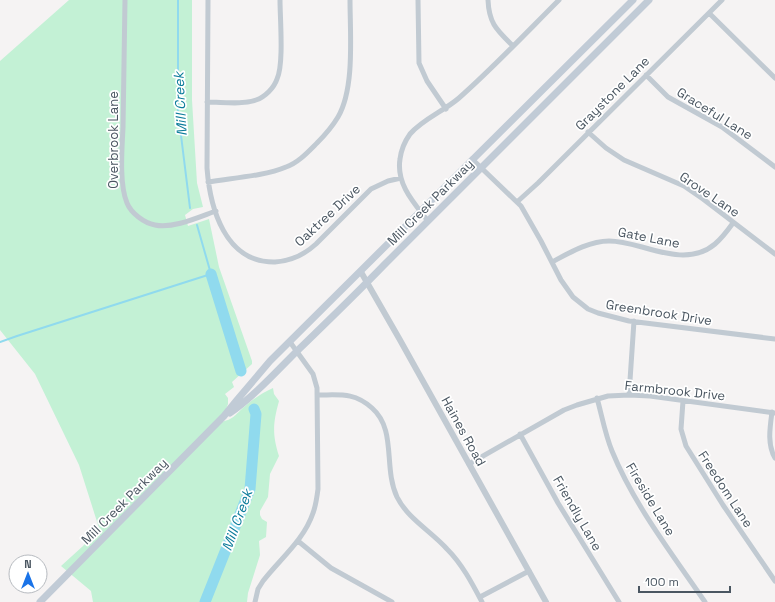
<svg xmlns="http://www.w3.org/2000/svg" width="775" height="602" font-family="'Space Grotesk',sans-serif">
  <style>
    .green { fill: #c3f1d5 }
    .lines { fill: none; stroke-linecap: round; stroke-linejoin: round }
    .stream { stroke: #90daee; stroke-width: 2 }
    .river { stroke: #90daee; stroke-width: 11 }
    .minor { stroke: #c1cad2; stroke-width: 5 }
    .tertiary { stroke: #c1cad2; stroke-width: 6 }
    .secondary { stroke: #c1cbd6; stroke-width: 7 }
    .labels { text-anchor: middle; stroke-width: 3.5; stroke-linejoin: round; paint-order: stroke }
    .street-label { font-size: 13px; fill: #4a5661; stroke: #fff }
    .water-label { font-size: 14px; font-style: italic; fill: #0c7c9b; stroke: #fff }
  </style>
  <rect width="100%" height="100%" fill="#f5f3f3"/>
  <path class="green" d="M69,0H192V100L197,183L203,207L193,209L185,215L188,226L209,219L219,267L252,361V364L232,382L234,387L225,394L228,398V404L221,422C234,419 234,416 244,407C253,399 262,393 273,388L274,394L279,401C273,423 272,434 279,456L270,474L268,497L260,511V515L262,519L267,522L266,537L259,541L260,555L248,593L247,602H93L91,591L61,566L83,546L99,528L79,465L35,374L0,330V61Z"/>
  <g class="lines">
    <path class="stream" d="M178,0V111L190,208
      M0,342L17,336L211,274L197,225"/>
    <path class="river" d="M211,274L241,371
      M205,602L250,489L256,414L254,409"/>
    <path class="minor" d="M125,0C124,43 124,85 123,128C122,148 119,184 127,203C131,213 144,223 155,225C173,229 199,217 216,211
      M208,0L207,168C210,208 225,263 275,262C291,261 304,255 316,244L371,189L388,181L401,178
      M418,0L419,63L427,81L446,109
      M488,0C489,24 497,30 513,46
      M709,13L775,78
      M646,75L668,97L722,127L775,167
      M207,102C223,102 241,105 256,100C265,97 274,88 277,79C284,64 280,19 280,0
      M588,132L606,148L624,160L684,186L703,199L775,254
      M472,159L521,206L541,241L561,280L573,297L588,309L598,313L629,321L775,339
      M208,182C232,178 265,176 286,167C298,163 308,152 317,143C325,135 332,127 338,117C355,88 350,34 350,0
      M517,202L538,183L722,0
      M428,221C414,203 396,184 400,159C401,151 405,141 410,134C423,119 444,111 459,98C494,67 526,33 559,0
      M552,262C569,253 589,241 609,241C620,241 631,244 642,247C666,254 694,262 715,244C722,238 728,230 733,223
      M318,395C340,395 354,392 372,408C397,430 383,467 397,497C408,519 431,531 447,549C462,564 472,583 482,602
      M629,395L634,321
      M597,398C602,416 605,434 612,451C634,505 673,555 705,602
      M683,401L681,429L686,446L723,505L775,581
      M772,412C770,427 767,445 775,458
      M520,434L558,503L619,602
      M469,464L564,410L577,405L608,396L629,395L650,396L775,413
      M298,541L331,568L392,602
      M480,597L529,571
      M255,602L258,589L263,581C280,559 304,540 313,513C316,505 317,497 318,489L317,388L313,374L290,342"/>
    <path class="tertiary" d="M361,272L400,340L546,602"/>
    <path class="secondary" d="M230,413C254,396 274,374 295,353C325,324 355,295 384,265L649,0
      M40,602L224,416L237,400L270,361L633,0"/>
  </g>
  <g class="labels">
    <g class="street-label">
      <text transform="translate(612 93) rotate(-45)" y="5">Graystone Lane</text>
      <text transform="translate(715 113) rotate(32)" y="5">Graceful Lane</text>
      <text transform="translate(113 140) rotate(-90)" y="5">Overbrook Lane</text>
      <text transform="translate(710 194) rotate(34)" y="5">Grove Lane</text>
      <text transform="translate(430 202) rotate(-45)" y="5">Mill Creek Parkway</text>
      <text transform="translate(327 215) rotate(-43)" y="5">Oaktree Drive</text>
      <text transform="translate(649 237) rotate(11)" y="5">Gate Lane</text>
      <text transform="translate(659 312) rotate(9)" y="5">Greenbrook Drive</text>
      <text transform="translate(675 390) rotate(6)" y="5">Farmbrook Drive</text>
      <text transform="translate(464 431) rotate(61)" y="5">Haines Road</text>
      <text transform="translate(726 489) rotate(57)" y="5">Freedom Lane</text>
      <text transform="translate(651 499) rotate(59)" y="5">Fireside Lane</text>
      <text transform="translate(124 501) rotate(-45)" y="5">Mill Creek Parkway</text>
      <text transform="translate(578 513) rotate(60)" y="5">Friendly Lane</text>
    </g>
    <g class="water-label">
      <text transform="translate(180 104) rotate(-93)" y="5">Mill Creek</text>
      <text transform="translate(237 520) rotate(-70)" y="5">Mill Creek</text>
    </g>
  </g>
  <g transform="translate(28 574)"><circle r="19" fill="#ffffff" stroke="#b7bbc0"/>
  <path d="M0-3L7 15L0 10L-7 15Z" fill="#1a73e8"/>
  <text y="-6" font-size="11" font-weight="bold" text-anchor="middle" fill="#4a5661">N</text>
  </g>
  <path d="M639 586v6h91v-6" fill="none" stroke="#4a5661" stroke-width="2"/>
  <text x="645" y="586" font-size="12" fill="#4a5661" stroke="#ffffff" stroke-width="3" paint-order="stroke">100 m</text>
</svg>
